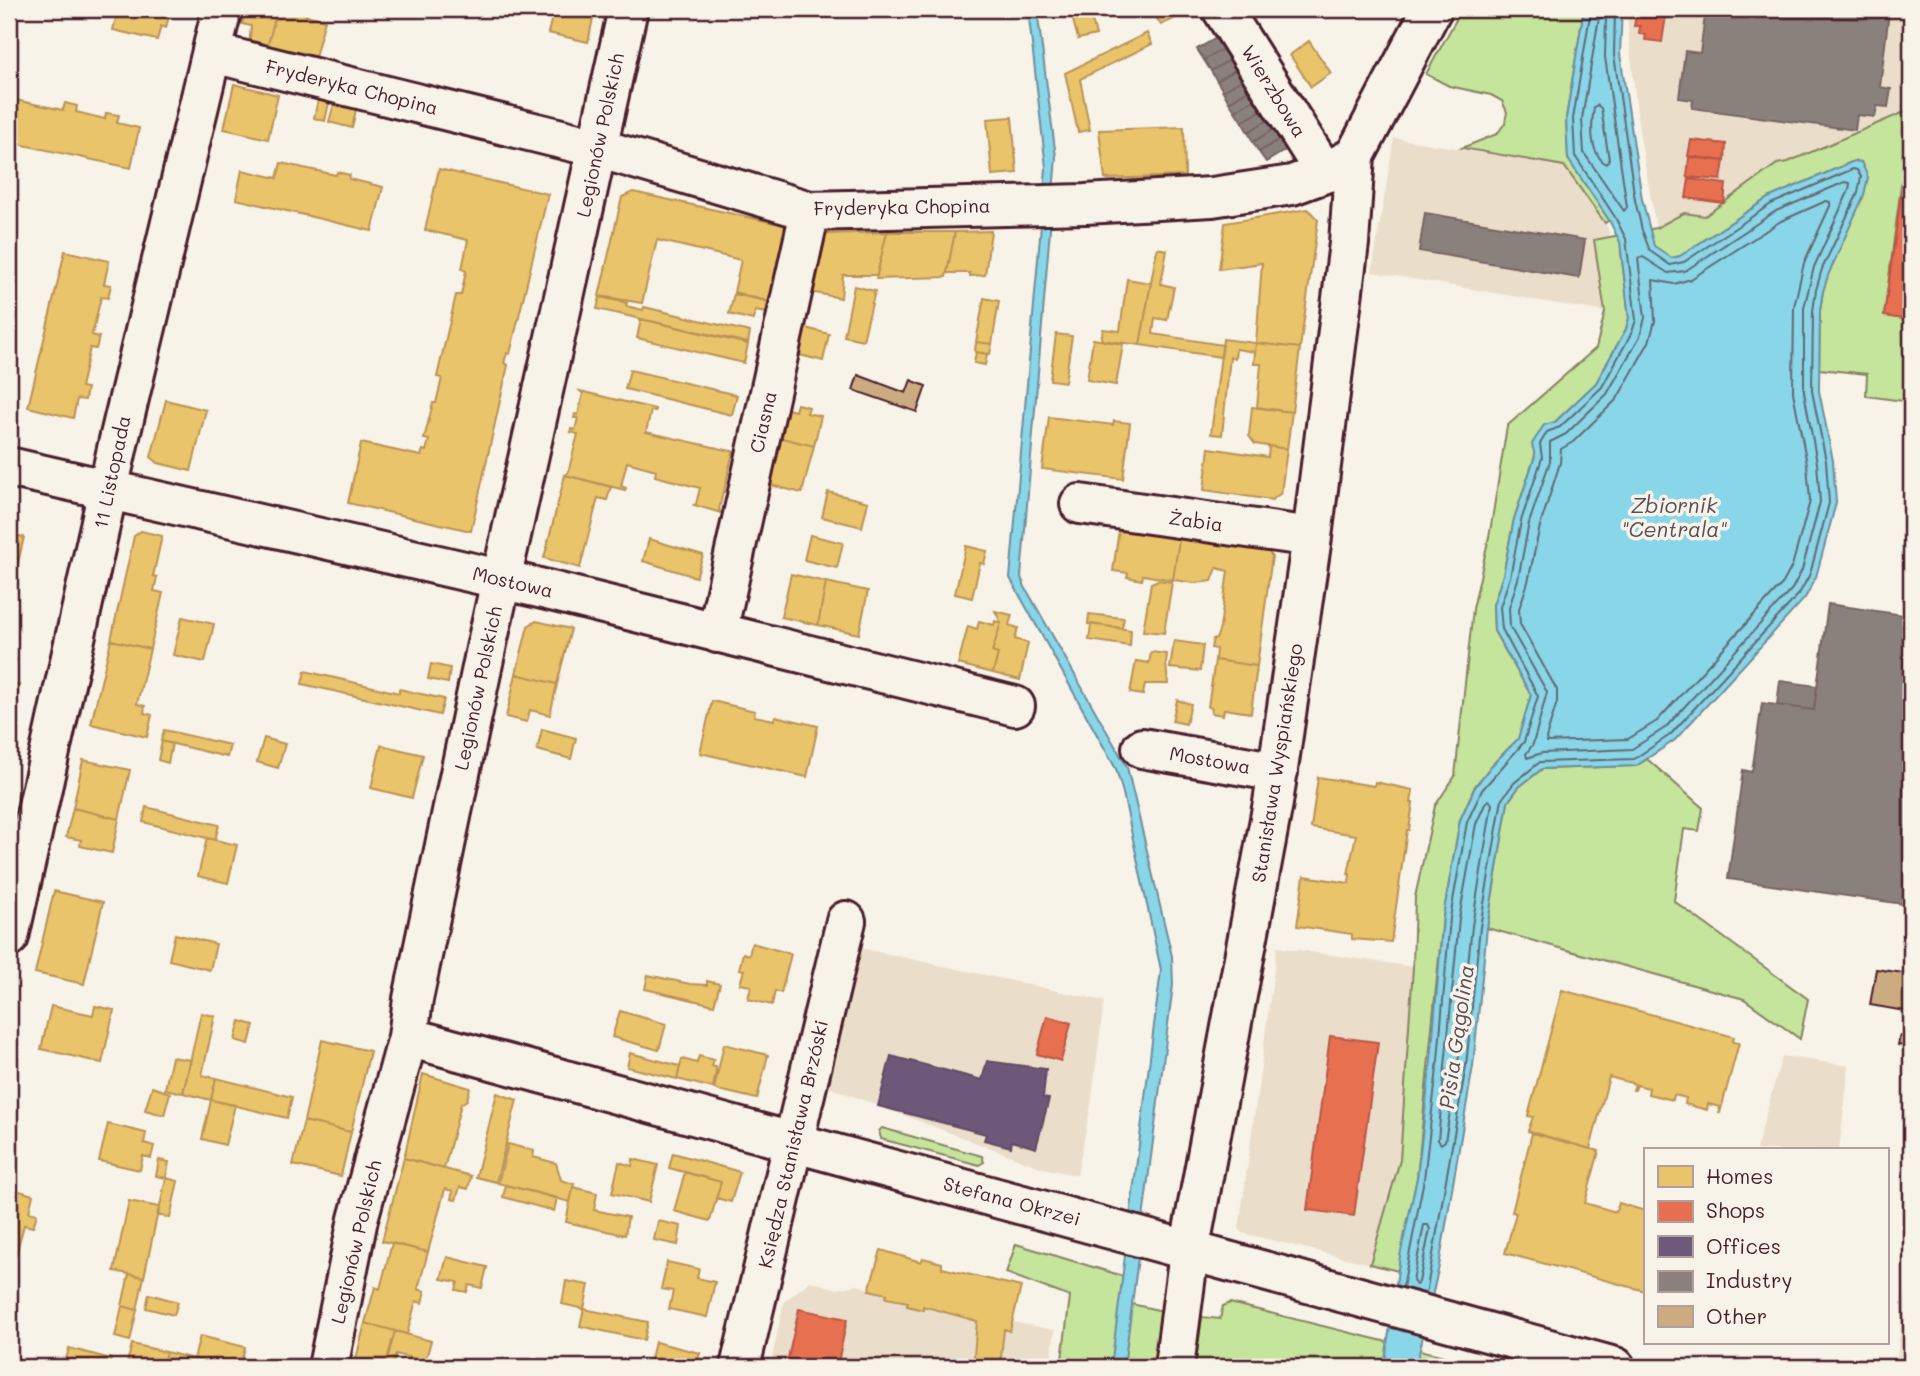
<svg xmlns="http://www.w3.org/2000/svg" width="1920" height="1376" font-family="Mali,sans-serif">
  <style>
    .built { fill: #eaddc9 }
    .green { fill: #c5e49c; stroke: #888264; stroke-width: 2 }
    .water { fill: #88d6e7; stroke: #6f8d9c; stroke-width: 2 }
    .homes { fill: #e9c46a; stroke: #b99257; stroke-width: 2 }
    .shops { fill: #e76f51; stroke: #b85746; stroke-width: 2 }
    .offices { fill: #6d597a; stroke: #624862; stroke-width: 2 }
    .industry { fill: #8a817c; stroke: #776464; stroke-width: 2 }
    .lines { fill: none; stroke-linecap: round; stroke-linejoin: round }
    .shore { stroke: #636876; stroke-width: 2 }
    .building { fill: #cdab80; stroke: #4a1f2b; stroke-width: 2 }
    .minor-casing { stroke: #4a1f2b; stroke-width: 44 }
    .minor { stroke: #f7f3e8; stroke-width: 38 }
    .labels { text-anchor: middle; stroke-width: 7; stroke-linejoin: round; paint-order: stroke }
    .street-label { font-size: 19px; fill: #4a1f2b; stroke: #f7f3e8 }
    .water-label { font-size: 21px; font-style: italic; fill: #5a4d5a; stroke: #f7f3e8 }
  </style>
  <rect width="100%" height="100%" fill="#f7f3e8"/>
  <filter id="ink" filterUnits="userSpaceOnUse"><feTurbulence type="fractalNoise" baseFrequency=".0143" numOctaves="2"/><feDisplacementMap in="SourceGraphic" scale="14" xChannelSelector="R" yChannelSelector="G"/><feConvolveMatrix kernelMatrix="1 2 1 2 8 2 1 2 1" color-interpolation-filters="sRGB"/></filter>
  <g filter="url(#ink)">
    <path class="built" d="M1628,9H1911V109L1788,162L1777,164L1705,216L1684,213L1656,228L1638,124L1627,17Z
      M1394,138L1564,166L1608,228L1610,238L1594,241L1605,312L1372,272Z
      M1277,947L1413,967L1400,1160L1370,1264L1242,1233L1239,1229Z
      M860,948L1104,1001L1091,1105L1077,1175L1043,1168L826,1086Z
      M1782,1056L1849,1066L1839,1150H1756Z
      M1911,1242V1367H1896Z
      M810,1281L837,1289L857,1285L887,1294L886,1298L908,1302V1306L923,1309V1306L977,1321L973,1367H770L784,1302Z
      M1012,1322L1055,1330L1050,1367H1000L1004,1329L1010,1331Z"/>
    <path class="green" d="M1462,9H1584L1566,118L1568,159L1609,220L1605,223L1564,166L1462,148L1497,134L1505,123L1507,112L1502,101L1491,95L1449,86L1426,74Z
      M1911,109L1884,316L1911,320V402L1866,396L1867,374L1819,369L1820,311L1823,291L1861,162L1854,161L1768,198L1680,256L1672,258L1621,252L1629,318L1626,329L1596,383L1555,422L1535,456L1514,519L1503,575L1493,605L1494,631L1531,695L1518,739L1492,765L1475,786L1460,820L1443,917L1417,1178L1398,1271L1370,1264L1400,1160L1413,967L1415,897L1435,806L1455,776L1473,609L1490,532L1507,426L1596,348L1605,312L1594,240L1656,228L1684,213L1705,216L1777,164L1788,162Z
      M1647,759L1703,808L1699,831L1684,829L1674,901L1808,999L1800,1039L1744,999L1487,928L1508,802L1519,787L1542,769L1636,766Z
      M882,1128L982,1156L984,1162L979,1165L881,1139L879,1131Z
      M1016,1244L1133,1279L1131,1304L1172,1313L1164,1367H1061L1070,1297L1006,1273Z
      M1230,1303L1452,1358L1451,1367H1195L1202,1317L1220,1319L1223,1306Z"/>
    <path class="water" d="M1028,9H1037L1056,157L1021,577L1025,587L1127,767L1172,956L1173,985L1124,1367H1111L1161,970L1123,793L1116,769L1010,578L1046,168Z
      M1584,9H1622L1620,54L1642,199L1654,246L1672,258L1680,256L1768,198L1854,161L1861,162L1868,177L1864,195L1829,273L1823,291L1820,310L1819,391L1833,461L1836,503L1816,577L1805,598L1675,740L1636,766L1542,769L1519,787L1508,802L1487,928L1473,1066L1439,1266L1416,1367H1384L1400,1256L1417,1178L1431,1060L1443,917L1460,820L1475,787L1492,765L1518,739L1531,695L1494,631L1493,605L1503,575L1514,519L1535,456L1532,444L1544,425L1555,422L1596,383L1626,329L1629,318L1620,242L1609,220L1568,159L1566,118Z"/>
    <path class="homes" d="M118,9H163L162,13L169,15L166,28L161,26L157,40L113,30Z
      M252,9L277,10L266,52L249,47L251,26L242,24L245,13L251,14Z
      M296,9L307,12L306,15L325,20L313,64L266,52L277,10L295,14Z
      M554,9H595L588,42L548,33Z
      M1070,9H1089L1096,35L1078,39Z
      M1151,9H1195L1161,25Z
      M1147,33L1152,44L1080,79L1090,130L1078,132L1065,73Z
      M1309,41L1331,73L1311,87L1290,55Z
      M234,84L278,95L268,139L224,129Z
      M9,90L17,92L15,100L63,110L65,103L77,106L76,112L105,119L106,113L119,115L117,123L139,128L131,168L9,142Z
      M319,95L330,98L325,121L314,118Z
      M335,100L357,105L352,128L329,122Z
      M1012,117L1017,173L992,175L987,119Z
      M1184,127L1185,176L1105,179L1099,130Z
      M281,163L336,175L337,172L350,175L349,179L383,187L372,231L236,199L242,170L277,178Z
      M439,169L548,194L510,354L507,353L504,363L508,365L471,531L348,503L361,443L421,456L423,450L426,451L429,440L424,439L433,403H436L442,378L437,377L456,295H461L466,271L462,269L468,240L425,230Z
      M633,192L784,225L790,236L774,303L734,292L741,260L657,240L642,303L599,296L622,197Z
      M1308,209L1318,220L1300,348L1256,343L1262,263L1219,269L1225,223Z
      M991,231L985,275L970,276V273H947L955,232Z
      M887,232L877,275H843L841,298L805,291L824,234Z
      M887,232H955L946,277L876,279Z
      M1157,248L1167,250L1161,284L1174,287L1167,320L1155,318L1153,334L1223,345L1221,357L1140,345Z
      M65,251L109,261L104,284L111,285L108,298L101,297L92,335L99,337L96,349L90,348L81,387L87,388L85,400L77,399L73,418L28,407Z
      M1127,279L1151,283L1140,345L1101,340L1103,329L1120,331Z
      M854,286L875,291L863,340L844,336Z
      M734,294L774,303L772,314L755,311L753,320L729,314Z
      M600,297L627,303L626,306L643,310L644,307L750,332L748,343L597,309Z
      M984,298L999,301L992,344L976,342Z
      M641,319L748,344L744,363L637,338Z
      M798,326L829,334L823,361L792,353Z
      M1056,334L1072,336L1065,382L1050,380Z
      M1093,339L1123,344L1116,385L1087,380Z
      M1223,339L1256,343L1255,352L1236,349L1235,358L1230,357L1222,435L1211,434Z
      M976,342L992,344L990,354L975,352Z
      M1256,343L1300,348L1292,412L1257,407L1261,364H1254Z
      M976,352L987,354L985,365L974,363Z
      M630,370L737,395L732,415L625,389Z
      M580,391L655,409V411H651L646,432L736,452V454L733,453L728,472L731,473L728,474L724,491L727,492H723L719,510L721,513L694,505L696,504L700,488L655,476L656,470L627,462L621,486L626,488L625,490L565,475L568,473L578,434L570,432L571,429L575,430L578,418H574L575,414L578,415L583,394Z
      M166,400L206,410L191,471L158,463L151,457Z
      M797,404L809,407L807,413L821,416L814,446L774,436L781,407L795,411Z
      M1252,407L1292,412L1287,449L1255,444L1249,436Z
      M1049,417L1113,425L1114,421L1130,423L1123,479L1042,469Z
      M774,436L814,446L802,493L763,483Z
      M1269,446L1287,449L1281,493L1272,500L1204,490L1209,448L1268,457Z
      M565,475L611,487L607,500L598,498L580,568L544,558Z
      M828,492L868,502L862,527L822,517Z
      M1119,529L1179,539L1173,580L1143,575L1142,580L1127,577L1128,573L1113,571Z
      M141,531L162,536L153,576L157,577L154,591L163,593L150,649L111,640L134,536Z
      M9,534L24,537L15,576L9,574Z
      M810,535L843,543L837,568L804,560Z
      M649,539L703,555L696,577L643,561Z
      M1179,539L1267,550L1272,556L1257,666L1215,660L1216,649L1211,648L1213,639H1216L1220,628L1228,571L1217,568L1212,581L1195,583L1173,580Z
      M966,546L987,551L984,564L980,563L972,598L955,594Z
      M791,574L826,582L818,625L781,617Z
      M1158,580L1172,582L1164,633L1143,631L1151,583Z
      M826,582L868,591L859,634L818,625Z
      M995,611L1012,615L1009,625L1018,628L1015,639L1028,643L1020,680L993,673L998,654L992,652L1001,623Z
      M1089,614L1124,618L1122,628L1088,624Z
      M182,617L214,624L205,662L173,655Z
      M536,621L571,629L557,684L516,674L528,626Z
      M979,621L994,625L995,621L1001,623L992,652L998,654L993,673L958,664L968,626L977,629Z
      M1091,624L1131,630L1130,646L1089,640Z
      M111,640L150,649L137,704L145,706L144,713L152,715L147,737L91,724Z
      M1174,641L1203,645L1200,671L1170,668Z
      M1151,652L1167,654L1166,663L1168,684H1145L1143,695L1130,693L1136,661L1149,663Z
      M9,658L16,659L11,683L19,685L17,695L9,693Z
      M1215,660L1257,666L1251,713L1224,709L1223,715L1211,713L1212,708L1208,707Z
      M431,664L450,668L448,683L428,679Z
      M305,671L399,693V689L444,699L440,715L302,684Z
      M516,674L557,684L550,715L530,710L527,722L506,717Z
      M1177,700L1191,704L1186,724L1172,721Z
      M712,701L755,711L754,716L774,720L775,716L818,726L807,777L700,753Z
      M542,729L576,738L571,759L537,750Z
      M164,730L230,745L227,757L161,741Z
      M264,738L285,744L278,768L257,762Z
      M162,741L172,744L168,763L158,760Z
      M381,745L423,755L412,798L371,788Z
      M83,760L130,770L119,819L73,808Z
      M1318,777L1374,786L1375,782L1413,790L1411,803H1413L1409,830H1407L1391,942L1352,939V934L1297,926L1304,876L1349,883L1350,874H1348L1356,835L1311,828Z
      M146,807L219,825L215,840L143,822Z
      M73,808L119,819L112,853L80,846L81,840L66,837Z
      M207,838L237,845L228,883L198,876Z
      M54,891L103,902L84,984L35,973Z
      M175,934L216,944L210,970L169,960Z
      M752,943L791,954L781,993L775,991L772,1005L748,999L751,986L740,984L744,970L739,969L743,953L749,955Z
      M648,975L690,984L707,985V981L720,984L714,1005L645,989Z
      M1562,990L1734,1037L1733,1042L1739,1043L1720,1113H1719L1720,1107L1708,1104L1707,1110L1685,1104L1686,1098L1674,1095L1673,1100L1648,1094L1649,1088L1637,1085L1635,1090H1633L1635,1084L1609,1077L1590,1149L1528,1131L1533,1117L1528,1116Z
      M51,1006L93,1015L95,1006L114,1010L102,1063L41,1049Z
      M620,1011L666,1024L659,1050L612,1037Z
      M201,1013L215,1016L202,1075L216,1078L211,1100L183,1093Z
      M240,1021L254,1025L249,1044L235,1040Z
      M322,1040L370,1051L351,1132L304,1121Z
      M724,1044L768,1055L757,1099L714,1089Z
      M630,1053L680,1066L677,1079L627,1067Z
      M699,1056L714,1060L712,1066L716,1067V1072L713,1088L677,1079L682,1059L697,1063Z
      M172,1057L191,1060L183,1093L165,1089Z
      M423,1074L470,1088L467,1100L461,1104L444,1169L404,1158Z
      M216,1078L292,1097L287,1118L211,1100Z
      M152,1087L170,1093L164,1115L145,1110Z
      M497,1093L517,1100L496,1182L476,1177Z
      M211,1100L235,1105L225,1145L202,1139Z
      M304,1121L351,1132L341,1176L293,1165Z
      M108,1124L146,1133L144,1143L154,1146L151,1158L143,1156L140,1170L99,1161Z
      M1532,1133L1599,1151L1585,1203L1616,1212L1619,1203L1645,1211V1291L1505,1253L1516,1213L1512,1212Z
      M508,1144L534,1151L533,1157L556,1163L561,1180L574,1184L570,1202L498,1183Z
      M673,1153L740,1172L731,1202L716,1198L721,1182L669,1168Z
      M404,1158L471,1176L468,1189L460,1187L456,1200L451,1199L453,1191L445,1189L428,1252L382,1241Z
      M633,1159L658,1165L649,1202L612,1193L619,1162L632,1166Z
      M159,1160L169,1162L166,1178L156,1176Z
      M685,1172L721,1182L710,1221L674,1211Z
      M166,1178L178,1181L170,1218L158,1215Z
      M506,1185L557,1198L554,1211L503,1197Z
      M573,1187L597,1193L594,1210L628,1217L625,1235L566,1222Z
      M9,1188L33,1195L29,1212L37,1214L33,1227L24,1225L15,1258L9,1257Z
      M129,1201L159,1207L144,1277L114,1271Z
      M658,1221L681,1226L678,1245L654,1240Z
      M392,1243L428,1252L418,1289L425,1291L422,1303L416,1301L407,1334L365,1323L375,1287L380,1289Z
      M881,1250L921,1262L923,1258L942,1263V1268L1021,1287L1010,1331L1004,1329L1000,1367H973L977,1321L923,1306V1310L907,1306L908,1302L886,1298L887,1294L869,1290Z
      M447,1257L487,1267L482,1288L469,1285L467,1292L456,1290L458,1282L441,1279Z
      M667,1262L699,1269L697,1278L715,1282L707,1317L669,1309L673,1291L661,1289Z
      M129,1274L144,1277L137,1310L122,1306Z
      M566,1281L589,1285L584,1309L562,1304Z
      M149,1294L178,1302L174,1315L146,1308Z
      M122,1306L137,1310L130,1341L115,1337Z
      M584,1309L648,1322L644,1340L580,1326Z
      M9,1315L16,1317L13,1329L9,1328Z
      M365,1323L395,1331L385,1367L378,1365L377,1367H372L355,1363Z
      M395,1331L431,1341L425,1362L396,1354L392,1367H385Z
      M200,1336L245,1347L240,1367H226L194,1359Z
      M655,1342L700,1353L696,1367H649Z
      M132,1344L166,1352L162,1367H126Z
      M69,1348L111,1359L109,1367H64Z
      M166,1352L226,1367H162Z"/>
    <path class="shops" d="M1637,9H1667L1662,42L1645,40L1646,35L1639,34L1640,26H1634Z
      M1691,140L1726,144L1725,161L1688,156Z
      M1689,157L1724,161L1721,180L1687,177Z
      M1689,179L1726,184L1724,203L1686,198Z
      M1903,180L1911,181V320L1884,316Z
      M1047,1016L1071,1023L1061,1061L1037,1054Z
      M1330,1036L1378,1042L1354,1216L1307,1210Z
      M799,1309L847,1319L837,1367H786Z"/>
    <path class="offices" d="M891,1056L982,1080L987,1061L1046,1069L1043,1098L1049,1099L1036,1148L1012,1141L1011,1147L984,1140L986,1134L878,1106Z"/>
    <path class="industry" d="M1706,9H1864L1889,12L1880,87L1891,89L1888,107L1877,106L1875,117L1857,115L1855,130L1692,108L1693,100L1679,98L1685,51L1700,53Z
      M1218,37L1225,48L1204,60L1197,49Z
      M1225,48L1231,59L1211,71L1204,60Z
      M1231,59L1237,69L1217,81L1211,71Z
      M1237,69L1243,79L1223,91L1217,81Z
      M1243,79L1250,89L1229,102L1223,91Z
      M1250,89L1255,99L1235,111L1229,102Z
      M1255,99L1262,110L1242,122L1235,111Z
      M1262,110L1268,120L1248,132L1242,122Z
      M1268,120L1274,129L1253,142L1248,132Z
      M1274,129L1280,139L1259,152L1253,142Z
      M1280,139L1286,150L1266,162L1259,152Z
      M1425,213L1585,240L1579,278L1419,251Z
      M1828,604L1911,616V905L1728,879L1743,770L1752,772L1762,703L1814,710Z
      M1780,681L1817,686L1814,710L1777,705Z"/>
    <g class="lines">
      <path class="shore" d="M1602,14L1606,17L1605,57L1627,207L1624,211L1584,153L1582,119L1599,17Z
        M1597,105L1601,108L1609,160L1606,164C1589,153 1591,126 1594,107Z
        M1845,182L1850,183L1849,190L1814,267L1804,308V392L1817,463L1820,502L1802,570L1792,589L1665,728L1632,749L1542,753L1527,758L1526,754L1533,744L1547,692L1510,627L1509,608L1518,579L1529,523L1550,461V442L1566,434L1607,394L1640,336L1645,318L1638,258L1643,257L1668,273L1685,271L1776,211Z
        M1826,201L1830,202V206L1804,263L1794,307L1793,392L1807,464L1810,501L1792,566L1783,583L1657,721L1628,739L1547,742L1546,738L1557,702V690L1520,624L1519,609L1528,582L1540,526L1560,463L1561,449L1573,442L1617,399L1649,342L1655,321L1653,280L1674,284L1691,279L1781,221Z
        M1489,800L1492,804L1472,926L1458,1064L1445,1141L1441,1144L1438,1140L1459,919L1476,824L1486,802Z
        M1424,1225H1428L1430,1229L1419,1282L1416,1285L1413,1281Z
        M1403,1287L1424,1179L1438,1060L1450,918L1467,822L1482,790L1524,742L1538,696L1502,629L1500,607L1510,577L1521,521L1542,458L1540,444L1547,432L1560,427L1602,387L1632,332L1636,320L1626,239L1615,217L1575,156L1573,119L1591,9
        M1426,1294L1466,1066L1480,927L1502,799L1514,783L1540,762L1634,759L1670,735L1799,594L1810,574L1829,503L1826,461L1812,391L1813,311L1816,290L1822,269L1858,193L1861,177L1857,170L1853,169L1771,204L1684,262L1670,265L1650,251L1642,230L1635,200L1614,55L1615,9"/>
    </g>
    <path class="building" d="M858,375L906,393L911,380L926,386L917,412L853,390Z
      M1876,969L1911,974V1012L1870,1005Z
      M1900,1036L1911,1038V1047L1898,1045Z"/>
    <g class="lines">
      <defs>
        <path id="minor" d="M1222,9L1325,173
          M213,53L598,148L810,211L1085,204L1212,197L1292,185L1325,173L1355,156L1432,9
          M9,467L539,588L1015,706
          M1080,504L1312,537
          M717,633L810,211
          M1142,748L1278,772
          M9,937L119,440L222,9
          M408,1037L1615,1367
          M328,1367L358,1219L408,1037L413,999L488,639L628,9
          M740,1367L846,921
          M1174,1367L1189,1252L1273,803L1312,537L1349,243L1355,156"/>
      </defs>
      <use href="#minor" class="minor-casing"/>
      <use href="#minor" class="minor"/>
    </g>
  </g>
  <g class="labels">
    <g class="street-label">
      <text transform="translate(352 87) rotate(14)" y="7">Fryderyka Chopina</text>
      <text transform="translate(1274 91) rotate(58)" y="7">Wierzbowa</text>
      <text transform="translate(600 135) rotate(-78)" y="7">Legionów Polskich</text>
      <text transform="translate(902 207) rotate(-1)" y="7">Fryderyka Chopina</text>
      <text transform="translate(763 422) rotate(-77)" y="7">Ciasna</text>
      <text transform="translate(112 472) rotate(-78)" y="7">11 Listopada</text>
      <text transform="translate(1196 521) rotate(8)" y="7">Żabia</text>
      <text transform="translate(513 582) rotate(13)" y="7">Mostowa</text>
      <text transform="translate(478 688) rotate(-78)" y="7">Legionów Polskich</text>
      <text transform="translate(1210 760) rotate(10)" y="7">Mostowa</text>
      <text transform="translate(1277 763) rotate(-81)" y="7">Stanisława Wyspiańskiego</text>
      <text transform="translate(793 1144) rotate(-77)" y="7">Księdza Stanisława Brzóski</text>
      <text transform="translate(1012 1201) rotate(15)" y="7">Stefana Okrzei</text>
      <text transform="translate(356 1242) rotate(-77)" y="7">Legionów Polskich</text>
    </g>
    <g class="water-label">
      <text x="1674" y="513">Zbiornik<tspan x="1674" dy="24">"Centrala"</tspan></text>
      <text transform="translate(1457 1037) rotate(-82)" y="7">Pisia Gągolina</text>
    </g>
  </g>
  <rect width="1920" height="1376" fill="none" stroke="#f7f3e8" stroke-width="35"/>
  <rect x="18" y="18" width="1885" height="1341" fill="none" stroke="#4a1f2b" stroke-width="2.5" filter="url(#ink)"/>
  <rect x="1644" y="1148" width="245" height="196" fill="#f7f3e8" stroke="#b29e9c" stroke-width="2"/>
  <rect x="1658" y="1166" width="35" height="21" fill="#e9c46a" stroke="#b29e9c" stroke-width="2"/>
  <text x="1706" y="1184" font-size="21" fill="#4a1f2b">Homes</text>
  <rect x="1658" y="1201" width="35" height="21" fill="#e76f51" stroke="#b29e9c" stroke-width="2"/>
  <text x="1706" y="1218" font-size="21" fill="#4a1f2b">Shops</text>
  <rect x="1658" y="1236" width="35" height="21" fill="#6d597a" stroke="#b29e9c" stroke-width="2"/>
  <text x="1706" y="1254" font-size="21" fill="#4a1f2b">Offices</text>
  <rect x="1658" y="1271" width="35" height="21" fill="#8a817c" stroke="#b29e9c" stroke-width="2"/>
  <text x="1706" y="1288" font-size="21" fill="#4a1f2b">Industry</text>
  <rect x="1658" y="1306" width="35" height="21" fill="#cdab80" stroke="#b29e9c" stroke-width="2"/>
  <text x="1706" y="1324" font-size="21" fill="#4a1f2b">Other</text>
</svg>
